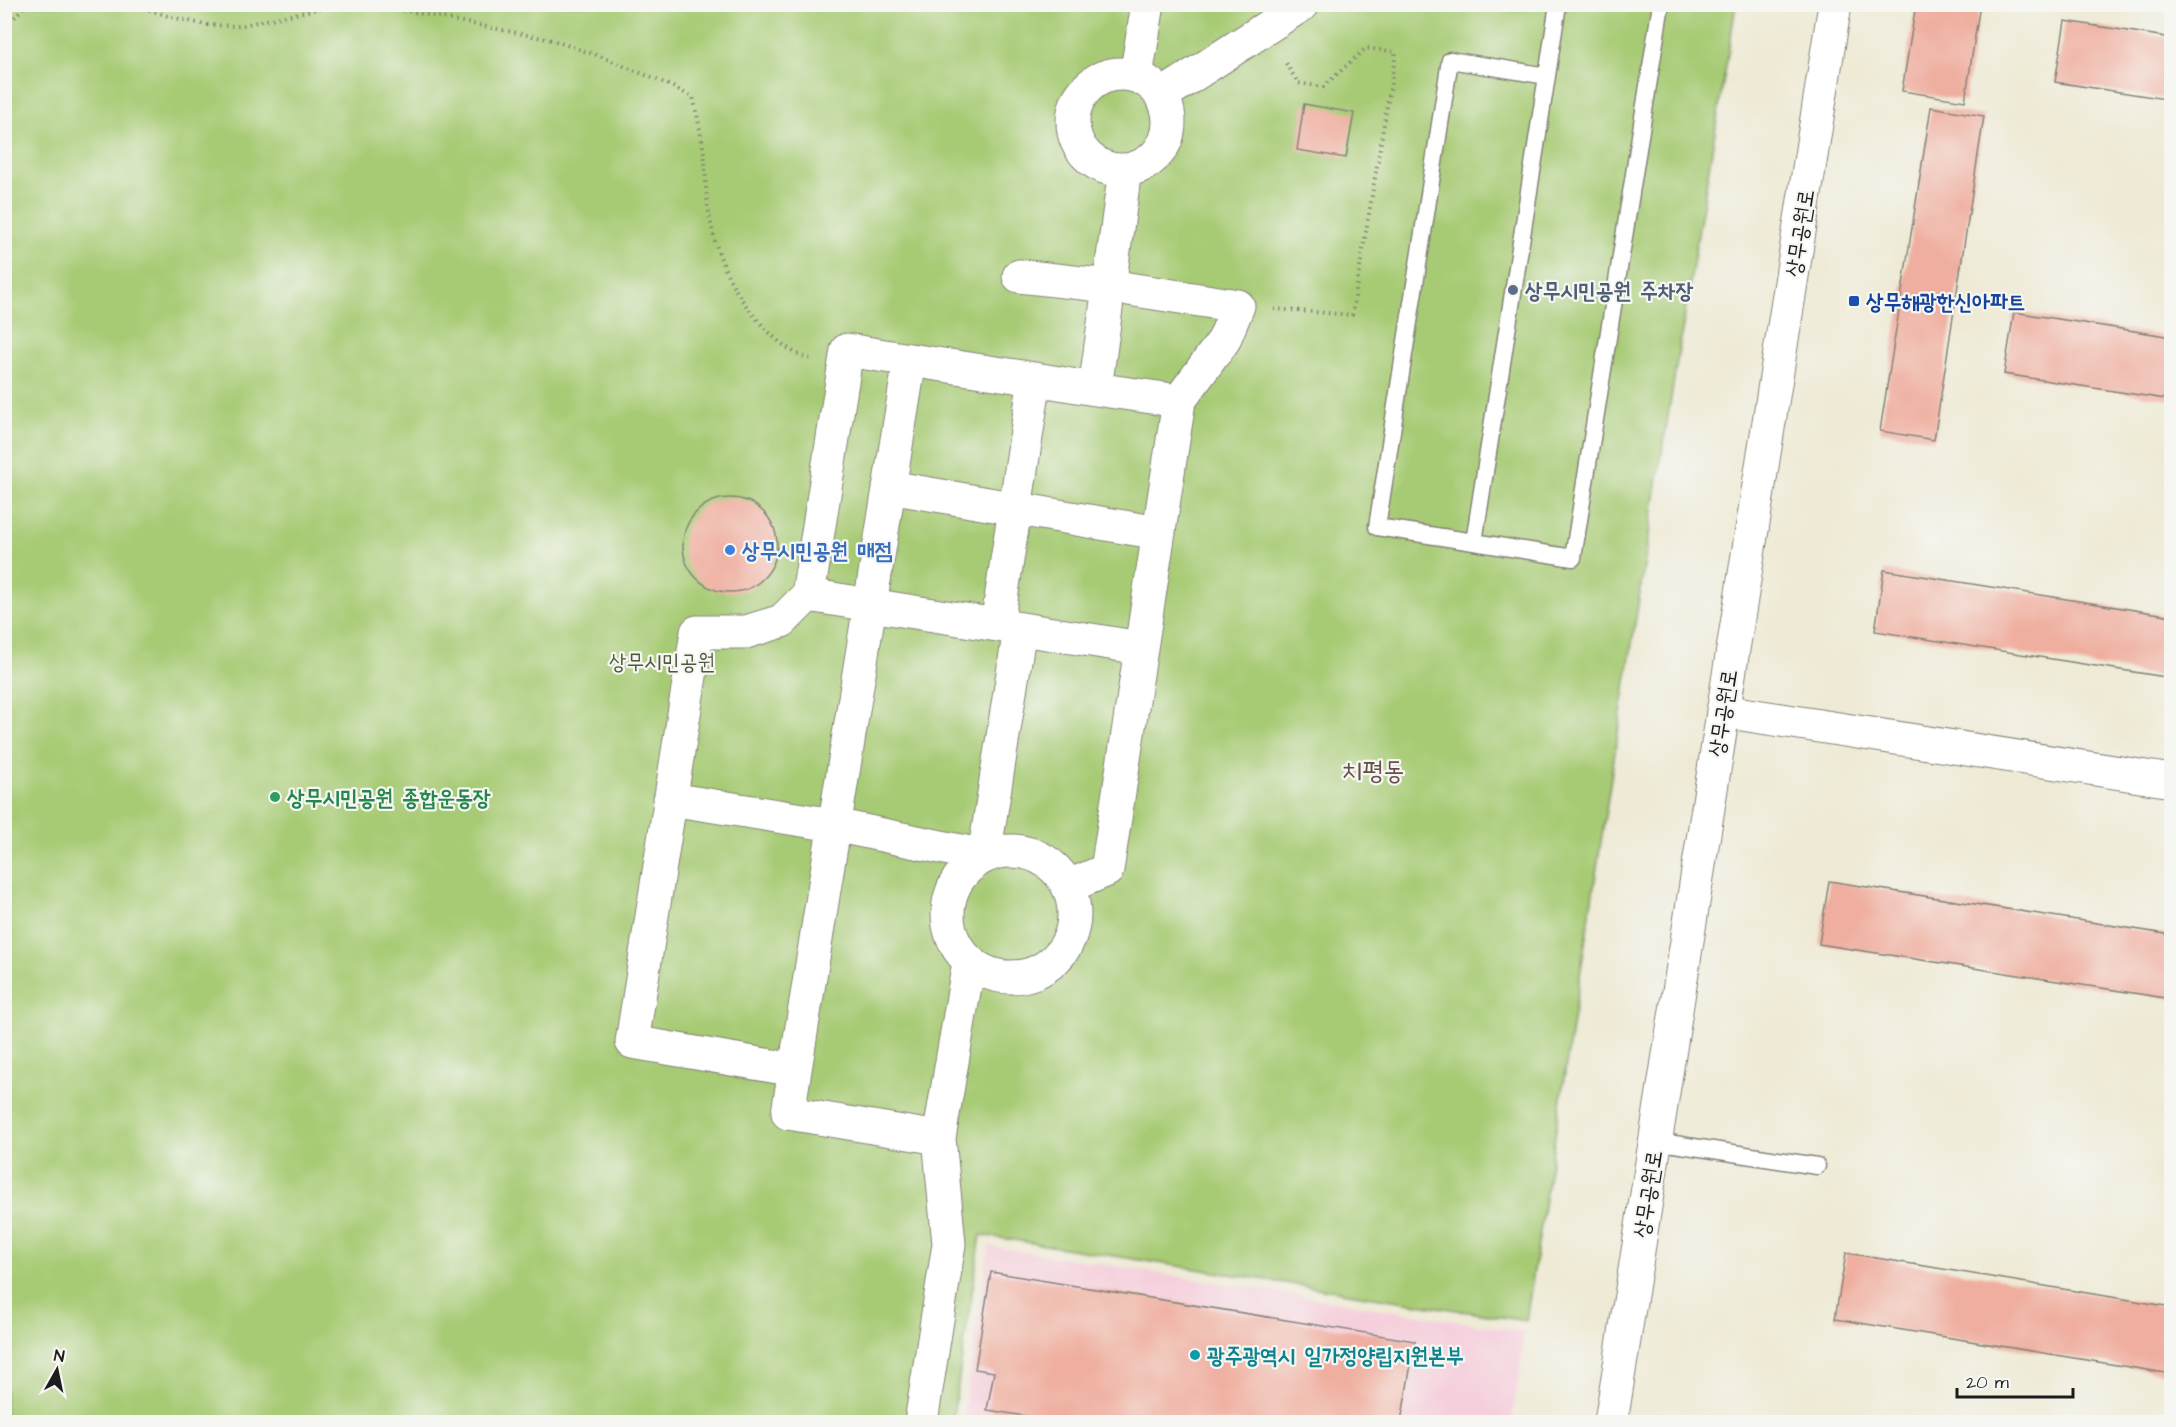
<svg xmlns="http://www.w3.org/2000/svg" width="2176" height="1427" font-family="'Architects Daughter','Poor Story',sans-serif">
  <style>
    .built { fill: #f5cfdb }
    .green { fill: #a7cb75; stroke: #627448; stroke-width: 1.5 }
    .building { fill: #efae9f }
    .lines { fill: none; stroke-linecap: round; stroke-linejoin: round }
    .lane-casing { stroke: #858378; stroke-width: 19 }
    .street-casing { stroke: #858378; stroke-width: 35 }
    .secondary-casing { stroke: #858378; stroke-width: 35 }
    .path { stroke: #858378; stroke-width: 4; stroke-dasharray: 1.5 4.5; stroke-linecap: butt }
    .lane { stroke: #fff; stroke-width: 16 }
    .street { stroke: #fff; stroke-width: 33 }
    .secondary { stroke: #fff; stroke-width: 33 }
    .service-dot { fill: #5c6f8a; stroke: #f6f6f2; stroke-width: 2 }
    .transit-dot { fill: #1a4fb4; stroke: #f6f6f2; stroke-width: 2 }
    .shop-dot { fill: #3f7fe0; stroke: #f6f6f2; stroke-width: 2 }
    .leisure-dot { fill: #2e9e5b; stroke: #f6f6f2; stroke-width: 2 }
    .culture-dot { fill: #0f9aa8; stroke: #f6f6f2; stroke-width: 2 }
    .labels { text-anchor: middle; stroke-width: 4.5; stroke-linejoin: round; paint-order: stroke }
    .street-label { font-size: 22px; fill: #1c1c1c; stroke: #f6f6f2 }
    .service-label { font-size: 22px; font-weight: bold; fill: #4e5e75; stroke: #f6f6f2; text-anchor: start }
    .transit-label { font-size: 22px; font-weight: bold; fill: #164399; stroke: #f6f6f2; text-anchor: start }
    .shop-label { font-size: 22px; font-weight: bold; fill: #366cbe; stroke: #f6f6f2; text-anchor: start }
    .park-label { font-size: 22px; fill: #4d593b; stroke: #f6f6f2 }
    .leisure-label { font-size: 22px; font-weight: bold; fill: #27864d; stroke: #f6f6f2; text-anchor: start }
    .culture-label { font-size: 22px; font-weight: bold; fill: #0d838f; stroke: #f6f6f2; text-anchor: start }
    .quarter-label { font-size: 26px; fill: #664f4a; stroke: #f6f6f2 }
  </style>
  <rect width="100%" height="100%" fill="#f6f6f2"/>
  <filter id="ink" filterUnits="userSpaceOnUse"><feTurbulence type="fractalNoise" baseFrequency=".0167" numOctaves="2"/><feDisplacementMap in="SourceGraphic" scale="12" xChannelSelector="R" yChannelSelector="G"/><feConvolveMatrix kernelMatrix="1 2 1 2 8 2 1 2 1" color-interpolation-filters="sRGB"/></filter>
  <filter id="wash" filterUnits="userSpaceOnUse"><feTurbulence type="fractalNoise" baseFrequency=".008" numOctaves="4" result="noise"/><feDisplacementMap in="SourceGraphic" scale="24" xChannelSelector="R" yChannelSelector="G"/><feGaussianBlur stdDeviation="1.35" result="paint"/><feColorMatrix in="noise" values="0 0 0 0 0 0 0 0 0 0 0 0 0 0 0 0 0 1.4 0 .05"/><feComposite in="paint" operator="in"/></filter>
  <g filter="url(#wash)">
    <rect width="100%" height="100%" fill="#eeead5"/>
    <path class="built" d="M989,1246L1525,1332L1512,1422H962Z"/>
    <path class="green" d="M5,5H1736L1661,458L1526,1321L981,1235L952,1422H5Z"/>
    <g id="blocks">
      <path class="building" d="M1916,4H1980L1965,101L1902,91Z
        M2065,21L2172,38V100L2055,82Z
        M1304,104L1354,113L1346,158L1297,150Z
        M1931,107L1984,116L1934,440L1880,431Z
        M2014,312L2172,337V400L2004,374Z
        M683 545a47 47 0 1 1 94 0a47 47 0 1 1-94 0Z
        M1884,570L2172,616V678L1875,631Z
        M1829,881L2172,935V999L1819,944Z
        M1846,1253L2172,1307V1374L1835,1319Z
        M991,1272L1415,1341L1401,1422H1062L987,1410L994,1372L975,1369Z"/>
    </g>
  </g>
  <g filter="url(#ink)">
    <use href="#blocks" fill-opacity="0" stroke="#858378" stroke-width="1.5"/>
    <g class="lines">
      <defs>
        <path id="lane" d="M1547,76L1450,60L1377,527L1474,542L1547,76L1558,4
          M1474,542L1573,558L1661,4
          M1655,1141L1817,1166"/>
        <path id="street" d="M1073 122a48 48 0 1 1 96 0a48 48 0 1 1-96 0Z
          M1136,76L1148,4
          M1161,96L1303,4
          M1125,170L1095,389L1035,379L997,625L1141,648
          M1019,276L1109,286L1238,306L1224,340L1179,401
          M910,360L847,350L808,595L870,605L788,1113L939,1138
          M889,487L1159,533
          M997,625L870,605L910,360L1035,379
          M1723,711L2172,781
          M670,799L834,825L984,856L1020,629
          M948 914a63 63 0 1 1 126 0a63 63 0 1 1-126 0Z
          M1069,886L1107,870L1179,401L1095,389
          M795,1070L632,1042L697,632H746L782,621L808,595
          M921,1422L949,1244L939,1138L969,962"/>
        <path id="secondary" d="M1611,1422L1835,4"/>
      </defs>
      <use href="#lane" class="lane-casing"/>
      <use href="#street" class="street-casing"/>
      <use href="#secondary" class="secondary-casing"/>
      <path class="path" d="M132,4L171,17L207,25L239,26L331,6L360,5L408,11L552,40L602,57L667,84L693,97C698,118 702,139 705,160C706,172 705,185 707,197C712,243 725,282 756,318C771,336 787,351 810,359
        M4,23L13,19L26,4
        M1274,309L1352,315L1396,52L1366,48L1323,87L1298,83L1284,60"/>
      <use href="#lane" class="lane"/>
      <use href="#street" class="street"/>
      <use href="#secondary" class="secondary"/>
    </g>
  </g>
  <circle class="service-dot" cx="1513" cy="290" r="6"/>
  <rect class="transit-dot" x="1848" y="295" width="12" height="12" rx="3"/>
  <circle class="shop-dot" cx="730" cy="550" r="6"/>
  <circle class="leisure-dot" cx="275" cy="797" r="6"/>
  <circle class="culture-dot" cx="1195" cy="1355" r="6"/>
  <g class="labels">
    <g class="street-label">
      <text transform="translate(1799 233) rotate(-81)" y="8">상무공원로</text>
      <text transform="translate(1722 713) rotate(-81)" y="8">상무공원로</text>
      <text transform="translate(1647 1194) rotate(-81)" y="8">상무공원로</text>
    </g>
    <g class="service-label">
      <text x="1525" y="298">상무시민공원 주차장</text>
    </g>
    <g class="transit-label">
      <text x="1866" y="309">상무해광한신아파트</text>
    </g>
    <g class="shop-label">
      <text x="742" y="558">상무시민공원 매점</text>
    </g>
    <g class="park-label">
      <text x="662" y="669">상무시민공원</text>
    </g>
    <g class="leisure-label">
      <text x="287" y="805">상무시민공원 종합운동장</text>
    </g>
    <g class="culture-label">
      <text x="1207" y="1363">광주광역시 일가정양립지원본부</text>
    </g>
    <g class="quarter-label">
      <text x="1373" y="779">치평동</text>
    </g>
  </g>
  <rect width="2176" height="1427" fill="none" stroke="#f6f6f2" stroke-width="24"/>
  <g transform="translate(57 1370) rotate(9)" stroke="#f6f6f2" stroke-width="4.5" paint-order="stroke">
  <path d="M0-4.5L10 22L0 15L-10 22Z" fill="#1c1c1c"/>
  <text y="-9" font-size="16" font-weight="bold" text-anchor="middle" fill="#1c1c1c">N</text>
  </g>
  <path d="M1957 1388v9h116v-9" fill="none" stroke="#1c1c1c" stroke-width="3"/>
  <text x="1966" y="1388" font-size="18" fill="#1c1c1c" stroke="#f6f6f2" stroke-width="4.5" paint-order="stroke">20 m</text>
</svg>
